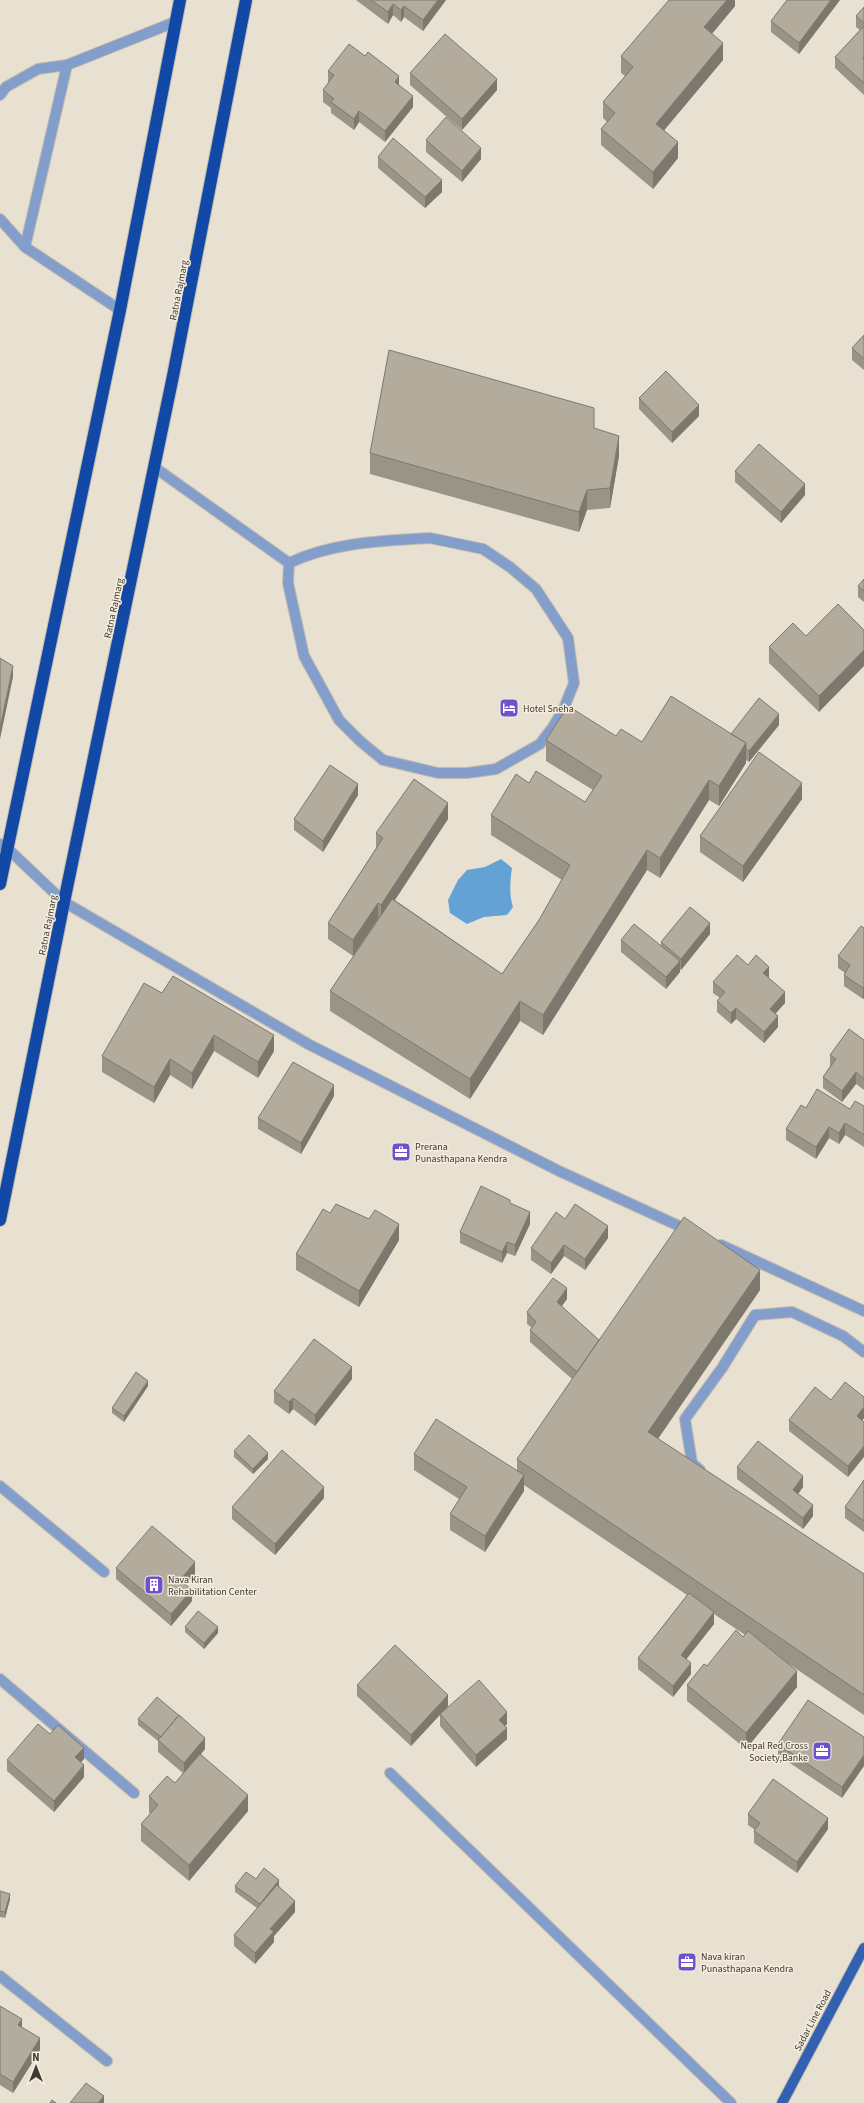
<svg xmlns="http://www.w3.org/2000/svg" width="864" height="2103" font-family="'Source Sans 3',sans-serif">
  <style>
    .water { fill: #64a2d6 }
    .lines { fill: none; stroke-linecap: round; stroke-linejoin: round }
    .minor-casing { stroke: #c2bbae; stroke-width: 12 }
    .major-casing { stroke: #c2bbae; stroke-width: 12 }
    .highway-casing { stroke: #c2bbae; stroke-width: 14 }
    .minor { stroke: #839eca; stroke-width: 10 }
    .major { stroke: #3361b1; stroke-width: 10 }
    .highway { stroke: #1249a6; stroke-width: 12 }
    .wall { fill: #9a9487 }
    .shaded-wall { fill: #7d786e }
    .building { fill: #b3ac9d; stroke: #7d786e }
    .labels { text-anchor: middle; stroke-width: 3; stroke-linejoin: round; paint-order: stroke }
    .street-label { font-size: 10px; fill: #3d3a34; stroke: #f6edde }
    .poi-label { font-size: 10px; fill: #3d3a34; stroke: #f6edde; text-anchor: start }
  </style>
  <rect width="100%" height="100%" fill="#e8e0d1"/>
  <path class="water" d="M501,859L512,868C510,881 509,895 513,907L507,915L484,917L467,924L450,913L448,900L458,880L467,870L485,867Z"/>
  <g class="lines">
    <defs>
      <path id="minor" d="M0,95L6,87L38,69L67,65L175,22
        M0,219L25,247L120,310
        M25,247L67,65
        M154,467L289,563
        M430,538L483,549L510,567L536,589L568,638L574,683L564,708L553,727L540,744L496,769L467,773H438L383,760L360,741L339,720L304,656L288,583L289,563C333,542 383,541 430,538Z
        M0,844L7,848L64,902L308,1044L559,1171L690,1231
        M721,1245L864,1311
        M700,1470L692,1463L685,1419L722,1368L755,1315L792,1312L843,1336L864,1352
        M0,1486L104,1572
        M0,1679L134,1793
        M390,1773L731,2103
        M0,1976L107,2061"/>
      <path id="major" d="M782,2103L864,1948"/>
      <path id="highway" d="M0,884L120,310L180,0
        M0,1220L64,902L173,376L246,0"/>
    </defs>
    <use href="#minor" class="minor-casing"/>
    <use href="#major" class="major-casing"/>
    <use href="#highway" class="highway-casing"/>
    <use href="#minor" class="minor"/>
    <use href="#major" class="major"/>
    <use href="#highway" class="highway"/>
  </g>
  <path class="wall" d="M356,0H446L423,31L404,17L401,22L393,15L388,24Z
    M735,0V6L712,34L723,60L664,130L678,158L653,189L601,145V129L607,122L603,118V102L625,76L621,73V56Z
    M840,0L799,54L771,32V21Z
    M864,7V95L835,68V57L860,30L856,27V16Z
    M328,71L399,85L413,107L385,142L359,122L354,130L331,113V108L323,102V90L329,82H328Z
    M410,73L497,90L462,130L410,85Z
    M426,140L481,159L462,182L426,152Z
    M378,157L442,192L425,208L378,168Z
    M864,335V370L852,360V348Z
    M639,398L699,416L672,443L639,409Z
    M594,428L619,456L610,508L587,510L579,532L370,474V453Z
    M735,471L805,495L781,523L735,482Z
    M864,579V602L858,597V586Z
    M864,630L819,712L769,663V647L806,636Z
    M779,725L749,762L746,760V763L719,806L709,800L660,878L647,870L543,1035L520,1021L470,1099L330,1011V991L379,919H378L353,956L328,939V923L376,848V833L448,819L395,900L502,974L539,920L562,880L491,835V815L529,783L585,802L593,790L546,761V740L616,736L642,742L731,734Z
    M358,795L323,852L294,830V819Z
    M802,799L743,882L700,852V836Z
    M864,928V998L863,999L844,986V975L845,973L838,968V956Z
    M710,934L681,970L680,969V972L666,989L621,952V940L661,946V942Z
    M748,965L769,978L785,1003L775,1013L778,1027L764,1043L736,1019L731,1024L717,1012V1001L720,998L713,993V982Z
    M162,993L274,1051L258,1078L214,1051L192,1089L170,1075L154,1103L102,1072V1056Z
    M864,1040V1090L856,1084L842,1102L823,1088V1077L830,1066V1055Z
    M334,1096L301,1154L258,1129V1118Z
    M864,1106V1147L845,1135L839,1144L829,1138L816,1159L786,1140V1129L806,1108L850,1109Z
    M330,1213L399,1240L359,1307L296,1270V1254Z
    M565,1219L608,1238L585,1270L564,1256L551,1274L531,1260V1248Z
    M530,1224L515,1256L507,1253L502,1263L460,1243V1232Z
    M760,1290L658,1439L864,1574V1715L789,1664L797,1687L746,1749L687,1701V1685L707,1666L743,1637L745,1635L714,1614V1624L686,1659L691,1674L673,1697L638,1669V1658L687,1595L524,1485V1491L485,1552L450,1530V1514L459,1499L414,1470V1454L517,1470V1459L572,1379L530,1342V1330L532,1328L527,1324V1312L567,1299L561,1306L599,1340Z
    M352,1379L315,1426L293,1409L289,1414L274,1403V1391Z
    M148,1386L124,1422L112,1413V1408Z
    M864,1397V1418L862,1420L848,1477L789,1431V1420L831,1400Z
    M234,1451L268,1459L253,1474L234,1457Z
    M737,1467L803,1487L798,1494L813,1516L803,1529L737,1479Z
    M864,1480V1532L845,1518V1507Z
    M324,1498L275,1555L232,1519V1507Z
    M116,1568L195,1574L186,1585L192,1601L171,1626L116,1579Z
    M185,1627L218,1633L204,1649L185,1632Z
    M357,1685L448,1706L442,1713L507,1724L505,1726L507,1739L476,1767L440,1726V1715L411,1746L357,1696Z
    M138,1719L205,1749L201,1754L248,1811L189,1881L141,1841V1824L150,1814L149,1812V1796L175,1783L183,1773L158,1752V1741L138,1725Z
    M50,1734L84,1759L81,1762L84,1777L54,1812L7,1771V1760Z
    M864,1737L842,1798L778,1755V1744Z
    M748,1814L828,1829L797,1873L754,1843V1831L755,1830L748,1825Z
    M256,1879L279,1886L295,1912L274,1936V1942L255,1964L234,1946V1935L257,1908L235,1892V1886Z
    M0,1891L10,1899L5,1918L0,1917Z
    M0,2007L22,2027L40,2050L13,2093L0,2085Z"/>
  <path class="shaded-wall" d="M438,0H446L423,31V20Z
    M727,0H735V6L704,43V27Z
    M831,0H840L799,54V43Z
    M393,4V15L388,24V12Z
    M404,6V17L401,22V10Z
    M723,43V60L656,140V124Z
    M399,76V88L395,82Z
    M497,79V90L462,130V119Z
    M413,96V107L385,142V131Z
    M359,111V122L354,130V119Z
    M678,142V158L653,189V172Z
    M481,148V159L462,182V171Z
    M442,180V192L425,208V197Z
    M699,405V416L672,443V432Z
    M619,436V456L610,508V488Z
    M805,484V495L781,523V512Z
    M587,490V510L579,532V512Z
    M864,650V666L819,712V696Z
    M13,666V677L0,739V728Z
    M779,714V725L749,762V751Z
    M746,743V763L719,806V786Z
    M709,780V800L660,878V858Z
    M802,783V799L743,882V866Z
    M358,784V795L323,852V841Z
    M448,803V819L381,921V905Z
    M647,850V870L543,1035V1015Z
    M378,903V919L353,956V940Z
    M710,923V934L681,970V959Z
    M680,961V972L666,989V977Z
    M769,967V978L763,973Z
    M864,986V998L863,999V988Z
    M785,992V1003L770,1020V1009Z
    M520,1001V1021L470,1099V1079Z
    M736,1008V1019L731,1024V1013Z
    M778,1016V1027L764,1043V1032Z
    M214,1035V1051L192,1089V1073Z
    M274,1035V1051L258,1078V1062Z
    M170,1059V1075L154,1103V1087Z
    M856,1072V1084L842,1102V1091Z
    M334,1085V1096L301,1154V1143Z
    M845,1123V1135L839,1144V1133Z
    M829,1127V1138L816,1159V1147Z
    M530,1212V1224L515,1256V1245Z
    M399,1224V1240L359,1307V1291Z
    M608,1226V1238L585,1270V1259Z
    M507,1242V1253L502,1263V1252Z
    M564,1245V1256L551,1274V1263Z
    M760,1270V1290L648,1453V1432Z
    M567,1288V1299L557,1313V1302Z
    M352,1367V1379L315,1426V1415Z
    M148,1381V1386L124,1422V1416Z
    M293,1398V1409L289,1414V1402Z
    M864,1407V1418L857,1428V1416Z
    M864,1446V1457L848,1477V1466Z
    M268,1453V1459L253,1474V1469Z
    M524,1475V1491L485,1552V1536Z
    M803,1476V1487L793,1501V1490Z
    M324,1487V1498L275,1555V1544Z
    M813,1505V1516L803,1529V1518Z
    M195,1562V1574L180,1591V1580Z
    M192,1590V1601L171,1626V1614Z
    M714,1612V1624L681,1666V1655Z
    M218,1627V1633L204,1649V1643Z
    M691,1663V1674L673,1697V1686Z
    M797,1671V1687L746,1749V1733Z
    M448,1695V1706L411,1746V1735Z
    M507,1712V1724L499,1731V1720Z
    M507,1728V1739L476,1767V1755Z
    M205,1738V1749L184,1774V1763Z
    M84,1748V1759L75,1768V1757Z
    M864,1755V1766L842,1798V1787Z
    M84,1765V1777L54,1812V1801Z
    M248,1795V1811L189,1881V1865Z
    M828,1818V1829L797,1873V1862Z
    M279,1880V1886L260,1904Z
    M10,1894V1899L5,1918V1912Z
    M295,1901V1912L274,1936V1942L255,1964V1953L270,1929Z
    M22,2019V2030L18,2025Z
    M40,2038V2050L13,2093V2082Z
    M104,2096V2103H98Z"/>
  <path class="building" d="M371,0H438L423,20L404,6L401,10L393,4L388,12Z
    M669,0H727L704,27L723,43L656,124L678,142L653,172L601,129L615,113L603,102L633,67L621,56Z
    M787,0H831L799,43L771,21Z
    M864,7V23L856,16Z
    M864,26V57L863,58L864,60V83L835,57Z
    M445,34L497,79L462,119L410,73Z
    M349,44L365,56L368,52L399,76L395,82L413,96L385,131L359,111L354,119L331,102L334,99L323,90L334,75L328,71Z
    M446,117L481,148L462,171L426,140Z
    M393,138L442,180L425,197L378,157Z
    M864,335V359L852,348Z
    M389,350L594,408V428L619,436L610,488L587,490L579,512L370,453Z
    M666,371L699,405L672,432L639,398Z
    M759,444L805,484L781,512L735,471Z
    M864,579V591L858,586Z
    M838,604L864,630V650L819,696L769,647L793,623L806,636Z
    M0,658L13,666L0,728Z
    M671,696L746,743L719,786L709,780L660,858L647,850L543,1015L520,1001L470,1079L330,991L392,899L502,974L539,920L570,865L491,815L516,774L529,783L536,771L585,802L602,776L546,740L568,706L616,736L621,729L642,742Z
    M759,698L779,714L749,751L746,749V743L731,734Z
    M759,752L802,783L743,866L700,836Z
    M330,765L358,784L323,841L294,819Z
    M414,779L448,803L381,905L378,903L353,940L328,923L383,838L376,833Z
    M690,907L710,923L681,959L661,942Z
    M634,924L680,961L666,977L621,940Z
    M861,926L864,928V986L863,988L844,975L850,965L838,956Z
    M737,955L748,965L756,955L769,967L763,973L785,992L770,1009L778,1016L764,1032L736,1008L731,1013L717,1001L725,992L713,982Z
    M173,976L274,1035L258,1062L214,1035L192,1073L170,1059L154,1087L102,1056L144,983L162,993Z
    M849,1029L864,1040V1079L856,1072L842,1091L823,1077L836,1059L830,1055Z
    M293,1062L334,1085L301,1143L258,1118Z
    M817,1089L850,1109L855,1101L864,1106V1135L845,1123L839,1133L829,1127L816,1147L786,1129L801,1105L806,1108Z
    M481,1186L510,1200V1203L530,1212L515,1245L507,1242L502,1252L460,1232Z
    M336,1204L369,1219L375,1210L399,1224L359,1291L296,1254L323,1209L330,1213Z
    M575,1204L608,1226L585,1259L564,1245L551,1263L531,1248L556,1212L565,1219Z
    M684,1217L760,1270L648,1432L864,1574V1695L517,1459Z
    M553,1278L567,1288L557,1302L599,1340L577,1372L530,1330L536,1322L527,1312Z
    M314,1339L352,1367L315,1415L293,1398L289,1402L274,1391Z
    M136,1372L148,1381L124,1416L112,1408Z
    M845,1382L864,1397V1407L857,1416L864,1422V1446L848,1466L789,1420L815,1387L831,1400Z
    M436,1419L524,1475L485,1536L450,1514L467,1487L414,1454Z
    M249,1435L268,1453L253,1469L234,1451Z
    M758,1441L803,1476L793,1490L813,1505L803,1518L737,1467Z
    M282,1450L324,1487L275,1544L232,1507Z
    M864,1480V1521L845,1507Z
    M152,1526L195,1562L180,1580L192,1590L171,1614L116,1568Z
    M689,1593L714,1612L681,1655L691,1663L673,1686L638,1658Z
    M198,1611L218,1627L204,1643L185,1627Z
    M736,1630L743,1637L748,1631L797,1671L746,1733L687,1685L704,1664L707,1666Z
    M395,1645L448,1695L411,1735L357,1685Z
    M479,1680L507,1712L499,1720L507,1728L476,1755L440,1714Z
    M157,1697L182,1718L179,1715L161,1737L138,1719Z
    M808,1700L864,1737V1755L842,1787L778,1744Z
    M179,1715L205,1738L184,1763L158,1740Z
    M38,1724L50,1734L58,1725L84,1748L75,1757L84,1765L54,1801L7,1760Z
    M200,1754L248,1795L189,1865L141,1824L158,1805L149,1796L167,1776L175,1783Z
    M773,1779L828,1818L797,1862L754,1831L760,1823L748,1814Z
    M264,1868L279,1880L260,1904L235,1886L246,1872L256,1879Z
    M277,1885L295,1901L270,1929L274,1931L255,1953L234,1935Z
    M0,1891L10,1894L5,1912L0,1911Z
    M0,2006L22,2019L18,2025L40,2038L13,2082L0,2074Z
    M86,2083L104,2096L98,2103H70Z
    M52,2100L56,2103H50Z"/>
  <defs>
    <symbol id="hotel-square" viewBox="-11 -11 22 22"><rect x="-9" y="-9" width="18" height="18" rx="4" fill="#6e52cc" stroke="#f6edde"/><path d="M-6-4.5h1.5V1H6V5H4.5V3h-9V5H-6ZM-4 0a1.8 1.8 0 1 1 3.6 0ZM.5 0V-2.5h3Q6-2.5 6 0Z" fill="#fff"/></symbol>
    <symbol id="office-square" viewBox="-11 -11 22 22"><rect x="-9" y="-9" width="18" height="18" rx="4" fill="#6e52cc" stroke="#f6edde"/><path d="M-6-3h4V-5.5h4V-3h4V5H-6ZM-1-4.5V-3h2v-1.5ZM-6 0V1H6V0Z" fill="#fff"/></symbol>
    <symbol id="building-square" viewBox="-11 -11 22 22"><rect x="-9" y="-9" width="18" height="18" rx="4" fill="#6e52cc" stroke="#f6edde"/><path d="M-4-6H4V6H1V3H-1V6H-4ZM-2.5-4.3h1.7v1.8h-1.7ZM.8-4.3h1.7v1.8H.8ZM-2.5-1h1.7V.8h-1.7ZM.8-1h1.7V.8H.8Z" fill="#fff"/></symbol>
  </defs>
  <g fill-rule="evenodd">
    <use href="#hotel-square" x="498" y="697" width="22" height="22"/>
    <use href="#office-square" x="390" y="1141" width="22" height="22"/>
    <use href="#building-square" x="143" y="1574" width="22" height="22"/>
    <use href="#office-square" x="811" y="1740" width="22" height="22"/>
    <use href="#office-square" x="676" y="1951" width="22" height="22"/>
  </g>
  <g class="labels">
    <g class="street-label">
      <text transform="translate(178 290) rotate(-79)" y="4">Ratna Rajmarg</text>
      <text transform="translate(113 608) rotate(-78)" y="4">Ratna Rajmarg</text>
      <text transform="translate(47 925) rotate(-79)" y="4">Ratna Rajmarg</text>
      <text transform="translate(812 2020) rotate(-62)" y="4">Sadar Line Road</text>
    </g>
    <g class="poi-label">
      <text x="523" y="712">Hotel Sneha</text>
      <text x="415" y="1150">Prerana<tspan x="415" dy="12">Punasthapana Kendra</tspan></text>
      <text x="168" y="1583">Nava Kiran<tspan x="168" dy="12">Rehabilitation Center</tspan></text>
      <text x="808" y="1749" text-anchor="end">Nepal Red Cross<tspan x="808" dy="12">Society,Banke</tspan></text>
      <text x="701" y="1960">Nava kiran<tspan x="701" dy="12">Punasthapana Kendra</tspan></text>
    </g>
  </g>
  <g transform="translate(36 2067)" stroke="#f6edde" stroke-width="3" paint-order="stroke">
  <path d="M0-3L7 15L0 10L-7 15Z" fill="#3d3a34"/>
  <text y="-6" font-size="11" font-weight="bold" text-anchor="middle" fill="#3d3a34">N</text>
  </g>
</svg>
